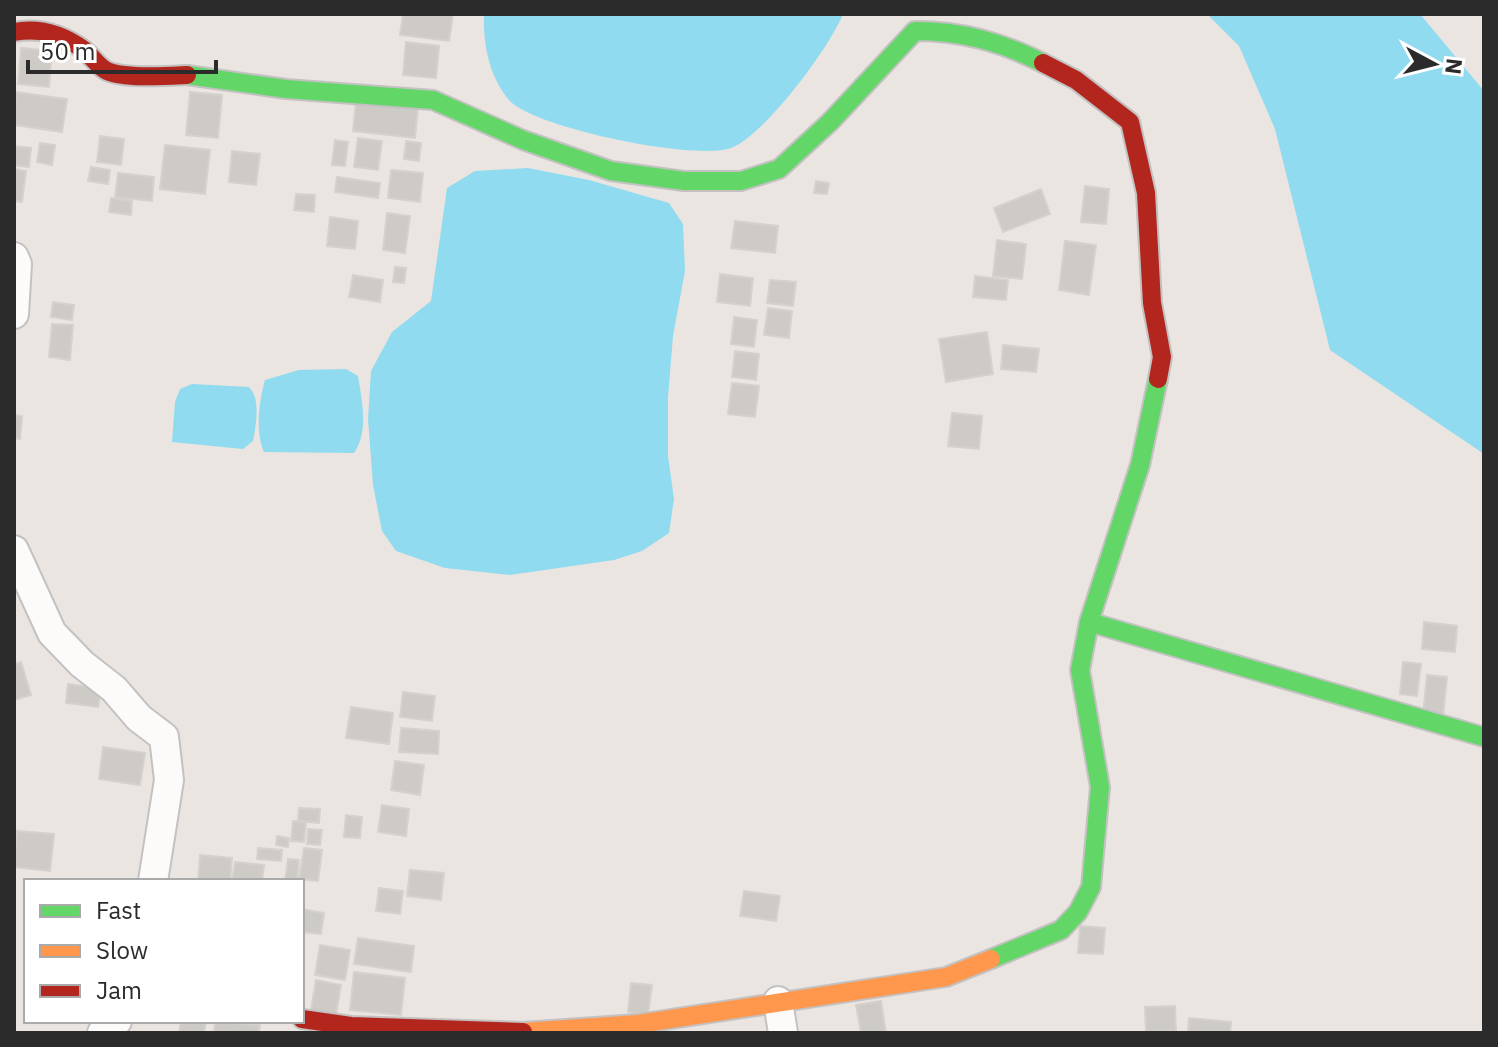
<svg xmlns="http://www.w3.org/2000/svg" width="1498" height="1047" font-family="'IBM Plex Sans',sans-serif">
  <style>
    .water { fill: #90dbef }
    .building { fill: #cecbc7; stroke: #d5d1cc; stroke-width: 2 }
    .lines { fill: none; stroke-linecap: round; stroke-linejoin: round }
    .street-casing { stroke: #c3c1c2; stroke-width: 32 }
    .fast-casing { stroke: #c3c1c2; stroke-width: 22 }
    .slow-casing { stroke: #c3c1c2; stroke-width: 22 }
    .jam-casing { stroke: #c3c1c2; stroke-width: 22 }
    .street { stroke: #fcfbfa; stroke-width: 28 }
    .fast { stroke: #63d668; stroke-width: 18 }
    .slow { stroke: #ff974d; stroke-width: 18 }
    .jam { stroke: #b3261e; stroke-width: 18 }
  </style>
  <rect width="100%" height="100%" fill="#eae5e0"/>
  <path class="water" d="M484,14H843C830,47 764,136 731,148C695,161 534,128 509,100C489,76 483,44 484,14Z
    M1207,14H1420L1484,91V454L1330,350L1275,129L1239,46Z
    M528,168L589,180L669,203L683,224L685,271L673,336L668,397V456L674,499L669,533L642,551L614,560L510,575L445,568L396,551L382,531L373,485L368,419L371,371L392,332L431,301L447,188L475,171Z
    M346,369L358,376C362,400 369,432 354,453L264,452C255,432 259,401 265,380L299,370Z
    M192,384L249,387C261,399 256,425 253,441L243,449L172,442L175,402L180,389Z"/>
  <path class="building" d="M403,14H453L449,41L400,35Z
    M406,42L439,46L436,78L403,75Z
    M21,48L52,51L49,87L18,84Z
    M16,92L67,99L62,132L14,125Z
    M190,92L222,95L218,138L186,135Z
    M356,101L418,108L415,138L353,131Z
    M100,136L124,139L121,165L97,162Z
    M358,138L382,141L378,170L354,167Z
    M335,140L348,142L345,166L332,165Z
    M406,141L421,143L419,161L404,159Z
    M40,143L55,145L52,165L37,162Z
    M165,145L210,150L205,194L160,189Z
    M14,146L31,148L29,167L14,165Z
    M232,151L260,154L256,185L229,182Z
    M91,167L110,170L108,184L88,181Z
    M14,169L26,171L22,202L14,201Z
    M391,170L423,173L420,202L388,198Z
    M118,173L154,177L152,201L115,197Z
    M337,177L380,183L378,198L335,192Z
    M816,181L829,183L827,194L814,193Z
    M1085,186L1109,189L1106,224L1081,222Z
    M1041,189L1050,214L1003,232L994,208Z
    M296,194L315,195L314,212L294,210Z
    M111,198L132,201L131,215L109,212Z
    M387,213L410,216L405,253L383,250Z
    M330,217L358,221L355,249L327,246Z
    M735,221L778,226L775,253L731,248Z
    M997,240L1026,244L1022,279L993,276Z
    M1065,241L1096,245L1089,295L1059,290Z
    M395,267L406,268L404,283L393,282Z
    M720,274L753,278L750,306L717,302Z
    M353,275L383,280L380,302L349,297Z
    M975,276L1008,280L1006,300L973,297Z
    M770,280L796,282L793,306L767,303Z
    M53,302L74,305L72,320L51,317Z
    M768,308L792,311L789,338L764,335Z
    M734,317L757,320L754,347L731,344Z
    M52,324L73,325L70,360L49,357Z
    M987,332L993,374L946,382L939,339Z
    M1003,345L1039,349L1036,372L1001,369Z
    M735,351L759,354L756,380L732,377Z
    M732,383L759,386L755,417L728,414Z
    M952,413L982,416L979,449L948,446Z
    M14,415L22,416L20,439L14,438Z
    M1424,622L1457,626L1455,652L1422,649Z
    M21,662L31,695L14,700V664Z
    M1403,662L1421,664L1417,696L1400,694Z
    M1427,675L1447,677L1443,717L1423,715Z
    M68,684L101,688L98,707L66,703Z
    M403,692L435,696L432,721L400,717Z
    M351,707L393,713L389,744L346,738Z
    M401,728L439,731L438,754L399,752Z
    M103,747L145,753L140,785L99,779Z
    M395,761L424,765L420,795L391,790Z
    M382,805L409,809L406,836L378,832Z
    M299,808L320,809L319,823L298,821Z
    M346,815L362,817L360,838L344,837Z
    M293,821L306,822L304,842L291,841Z
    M308,829L322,830L320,845L307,844Z
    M17,831L54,834L50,871L14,867Z
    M277,836L289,838L288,847L276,845Z
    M258,848L282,850L281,861L257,859Z
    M304,848L322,850L318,881L299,879Z
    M200,855L232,858L230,881H198Z
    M288,859L299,860L297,881H285Z
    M235,862L264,865L262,881H232Z
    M410,870L444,873L441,900L407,896Z
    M379,888L403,891L400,914L376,911Z
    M744,891L780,896L776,921L740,916Z
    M302,909L324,913L321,934L302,932Z
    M1080,926L1105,928L1103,954L1078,953Z
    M358,938L414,946L411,972L354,964Z
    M320,945L350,950L345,980L315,975Z
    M354,972L405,978L401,1015L350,1010Z
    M316,980L341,985L335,1020L310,1016Z
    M631,983L652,985L648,1015L628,1012Z
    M881,1001L886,1033H861L856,1005Z
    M1175,1006L1176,1031L1146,1032L1145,1007Z
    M1189,1018L1231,1022L1230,1033H1188Z
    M181,1021H206L204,1033H179Z
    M215,1021L260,1025L259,1033H214Z"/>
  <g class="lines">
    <defs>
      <path id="street" d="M14,257L17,264L14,314
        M14,550L52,633L82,664L114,689L139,718L164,737L169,780L153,881
        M778,1001L783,1033
        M102,1033L117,1021"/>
      <path id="fast" d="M187,75L286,89L433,100L523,140L611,171L684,181H741L779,169L830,122L915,31C962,31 1001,42 1043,63
        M1158,379L1140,465L1089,622L1484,737
        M991,959L1061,930L1078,912L1091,887L1100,787L1080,670L1089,622"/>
      <path id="slow" d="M523,1032L638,1024L946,977L991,959"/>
      <path id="jam" d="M14,32C40,27 62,34 84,50C91,55 98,67 107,71C125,79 167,76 187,75
        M1043,63L1076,80L1130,122L1146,193L1152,303L1162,357L1158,379
        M302,1019L351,1026L523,1032"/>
    </defs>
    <use href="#street" class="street-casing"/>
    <use href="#fast" class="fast-casing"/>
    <use href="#slow" class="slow-casing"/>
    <use href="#jam" class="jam-casing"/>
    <use href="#street" class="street"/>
    <use href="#fast" class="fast"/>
    <use href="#slow" class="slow"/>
    <use href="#jam" class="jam"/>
  </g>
  <rect width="1498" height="1047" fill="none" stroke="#2b2b2b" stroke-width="32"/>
  <rect x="24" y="879" width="280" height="144" fill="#ffffff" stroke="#aaaaaa" stroke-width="2"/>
  <rect x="40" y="905" width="40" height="12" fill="#63d668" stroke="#aaaaaa" stroke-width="2"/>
  <text x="96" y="919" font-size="24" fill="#2b2b2b">Fast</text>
  <rect x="40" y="945" width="40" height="12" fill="#ff974d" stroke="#aaaaaa" stroke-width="2"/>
  <text x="96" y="959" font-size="24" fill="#2b2b2b">Slow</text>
  <rect x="40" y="985" width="40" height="12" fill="#b3261e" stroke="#aaaaaa" stroke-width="2"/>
  <text x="96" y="999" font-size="24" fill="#2b2b2b">Jam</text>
  <g transform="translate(1434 64) rotate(97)" stroke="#ffffff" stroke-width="6" paint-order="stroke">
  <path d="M0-6L14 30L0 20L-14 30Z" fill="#2b2b2b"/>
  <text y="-12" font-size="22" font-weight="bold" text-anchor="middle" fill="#2b2b2b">N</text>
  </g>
  <path d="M28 60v12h188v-12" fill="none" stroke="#2b2b2b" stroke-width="4"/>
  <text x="40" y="60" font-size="24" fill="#2b2b2b" stroke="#ffffff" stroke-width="6" paint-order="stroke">50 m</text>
</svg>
